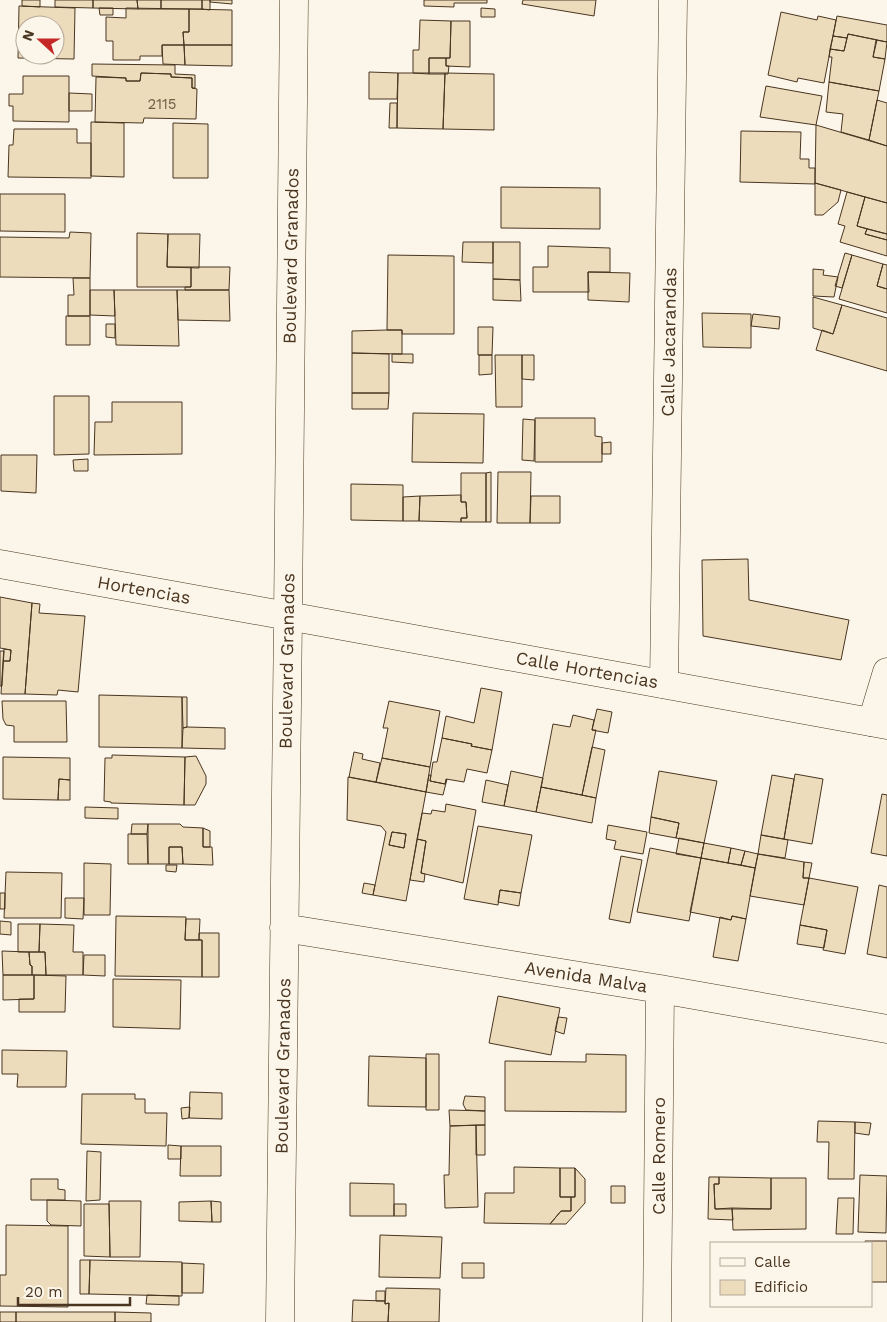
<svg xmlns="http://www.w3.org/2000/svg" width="887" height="1322" font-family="'Work Sans',sans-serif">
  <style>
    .building { fill: #ecdcbc; stroke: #4a3520; fill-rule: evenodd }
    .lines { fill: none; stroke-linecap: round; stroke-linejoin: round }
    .minor-casing { stroke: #4a3520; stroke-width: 29 }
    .tertiary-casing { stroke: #4a3520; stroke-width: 29 }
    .minor { stroke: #fbf6e9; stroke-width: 28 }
    .tertiary { stroke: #fbf6e9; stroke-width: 28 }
    .labels { text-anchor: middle; stroke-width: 4; stroke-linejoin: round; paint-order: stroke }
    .number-label { font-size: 15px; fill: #725f47 }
    .street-label { font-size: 18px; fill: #4a3520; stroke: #fbf6e9 }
  </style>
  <rect width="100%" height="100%" fill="#fbf6e9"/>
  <path class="building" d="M22,0H40V7L22,6Z
    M55,0H93V8L55,7Z
    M93,0H137L138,9L93,8Z
    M137,0H161V9H138Z
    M161,0H202V9H161Z
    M202,0H210V10L202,9Z
    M210,0H232V4L210,2Z
    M424,0H487V3H454V7L424,6Z
    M523,0H596L594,16L522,4Z
    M19,6L75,8L74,59L18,58ZM25,25H55V55H25Z
    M99,8H113V15H100Z
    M126,8L189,9V32H183L184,45H162V56H140V60H113V41H106V17L126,18Z
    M481,8L495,9V17H481Z
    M189,9L232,10V45H184L185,65L163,64L162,45H184L183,32H189Z
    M781,12L817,20L818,16L836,20L824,83L798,78L797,82L768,75Z
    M837,16L887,25V42L848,34L847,38L833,36Z
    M420,20L451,21L450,58H429V74L413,73V50H419Z
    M451,21H470V67L446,66V58H450Z
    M848,34L877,40L873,57L885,59L879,91L829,82L832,57H829L830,49L844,51Z
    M833,36L847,38L844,51L830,49Z
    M876,40L887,42L885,59L873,57Z
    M184,45H232V66L185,65Z
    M429,58H446V66H449L448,74H429Z
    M92,64L175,65V74L195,75V88H192V78L171,77V74L141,73L140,81H126V78L92,76Z
    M369,72L398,73L397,99H369Z
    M141,73L171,74V77L192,78V88L197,89L196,119L144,118L143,123L95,122L96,77L126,78V81H140Z
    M398,73H445L443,129L397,128Z
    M445,73L494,74V130L443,129Z
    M23,76H69V122L13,121V106H9V94H23Z
    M829,82L879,91L869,140L841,132L843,114L826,112Z
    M766,86L822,96L816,125L760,117Z
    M69,93L92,94V111H69Z
    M877,100L887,103V146L869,140Z
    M390,103H397V128H389Z
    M91,122L124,123V177L91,176Z
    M173,123L208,124V178H173Z
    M816,125L887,146V203L815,183Z
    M14,129H77V143H91V178L8,177L9,145H13Z
    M741,131L801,132L800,159H809V168H815V184L740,182Z
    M815,183L841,190L838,202L823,215H815Z
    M501,187L600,188V229L501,228Z
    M847,192L865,197L857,226L867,229L865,234L887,240V256L840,242L845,226L838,224Z
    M0,194H65V232L0,231Z
    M865,197L887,203V234L857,226Z
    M867,229L887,234V240L865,234Z
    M70,232L91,233L90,278L0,277V237L69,238Z
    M137,233L168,234L167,267H191V287H137Z
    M168,234H200L199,268L167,267Z
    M463,242H493V263L462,262Z
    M493,242H520V280L493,279Z
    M548,246L610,248V272H588L589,292H533V267H548Z
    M845,253L852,255L842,288L835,286Z
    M388,255L454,256V334H402V330H387Z
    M852,255L883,264L877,286L887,289V313L839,299Z
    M883,264L887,265V289L877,286Z
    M191,267H230L229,290H185V287H191Z
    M813,269L824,270L823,275L838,277L834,297L813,296Z
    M588,272L630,273L629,302L588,300Z
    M73,278H90V316H68V295H74Z
    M493,279L520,280L521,301L493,300Z
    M90,290H114L115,316L90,315Z
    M114,290H177L179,346L116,345Z
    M177,290H229L230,321L178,320Z
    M813,297L842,305L833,334L813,328Z
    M842,305L887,318V371L816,350L822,330L833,334Z
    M702,313L751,314V348L703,347Z
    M753,314L780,317L779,329L751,326Z
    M66,316H90V345H66Z
    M106,324H115V338L106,337Z
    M478,327H493L492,355H478Z
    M387,330H402V354L352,353V331Z
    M352,353L389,354V393H352Z
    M392,354H413V363L392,362Z
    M479,355H492V374L479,375Z
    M495,355H522V407H496Z
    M522,355H534V380L522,379Z
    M352,393H389L388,409H352Z
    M54,396H89V454L54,455Z
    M112,402H182V454L94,455L95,422H112Z
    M413,413L484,414L483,463L412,462Z
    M535,418H595V436L602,437V462H535Z
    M523,419L535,420L534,461L522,460Z
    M611,442V454H602V443Z
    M1,455H37L36,493L1,491Z
    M88,459V471H74L73,460Z
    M491,472V522H486V473Z
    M498,472H531L530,523H497Z
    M461,473H486V522H461V518H467L466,502H461Z
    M351,484L403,485V521L351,520Z
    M461,495V502H466L467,518H461V522L419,521L420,496Z
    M420,496L419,521H403V497Z
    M531,496H560V523H530Z
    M748,559L749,600L849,620L841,660L703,636L702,560Z
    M0,597L32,603L25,694H1L3,661H10L11,650L0,648Z
    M32,603L40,604L39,613L85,616L78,692L58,690L57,695L25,694Z
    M4,649L11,650L10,661H3Z
    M0,651H4L2,686H0Z
    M481,688L502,692L492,750L471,746L472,744L442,738L446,716L474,723Z
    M99,695L182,697V748L99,747Z
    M182,697H187V727L183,728Z
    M2,701H66L67,742H14V726L6,725L3,719Z
    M389,701L440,711L430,767L382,758L388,728H383Z
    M597,709L612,712L608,733L592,730Z
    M573,715L594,720L592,730H596L582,795L541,787L553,724L570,727Z
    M187,727L225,728V749L182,748L183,728Z
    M442,738L472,744L471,746L492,750L487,773L467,769L464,782L446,779L445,784L430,781L433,762H437Z
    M592,747L605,750L596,798L582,795Z
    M354,752L363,754L362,759L380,763L376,782L349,777Z
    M112,755L185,757L184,805L111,803V802L104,801L105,758H112Z
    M196,756L206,776V784L195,805H184L185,757Z
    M3,757L70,758V780L59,779L58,800L3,799Z
    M382,758L430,767L426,792L376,782Z
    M511,771L543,778L536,812L504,806Z
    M659,771L717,781L704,843L676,838L679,823L651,817Z
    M795,774L823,779L812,844L784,839Z
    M429,775H431L430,781L445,784L447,779L443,795L426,792Z
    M772,775L794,779L784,839L761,835Z
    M348,777L426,792L406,901L373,895L386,832L381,826L347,820ZM392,832L406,834L404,848L389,845Z
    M59,779L70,780V800H58Z
    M486,780L508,785L504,806L482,802Z
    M541,787L596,798L592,823L536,812Z
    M882,794L887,795V856L871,853Z
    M446,804L476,810L463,883L421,873L426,841L417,839L422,813L431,814L432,810L445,812Z
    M85,807L118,808V819L85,818Z
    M651,817L679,823L676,838L649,833Z
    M132,824H148L147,834H131Z
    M148,824H180L183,827L203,828V847H212L213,865L183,864L182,847H169V864H148Z
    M608,825L647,832L643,854L614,849L616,841L606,839Z
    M478,826L532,835L521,893L500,890L498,905L464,899Z
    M203,828L210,831V847H203Z
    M392,832L406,834L404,848L389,845Z
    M128,834H147L148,864H128Z
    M761,835L788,840L785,858L758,854Z
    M679,838L704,843L701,858L676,854Z
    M417,839L426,841L421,873L425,874L424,882L410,880Z
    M704,843L731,848L728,863L701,858Z
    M169,847H182L183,864H169Z
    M650,848L701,858L689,921L637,912Z
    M731,848L745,851L741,865L728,863Z
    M745,851L758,854L755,868L741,865Z
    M758,854L804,862L803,878H809L804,905L750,896Z
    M621,856L642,860L630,923L609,919Z
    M701,858L755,868L746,919L732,916L731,920L690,912Z
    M804,862L812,863L809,878H803Z
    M84,863L111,864L110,915H84Z
    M166,865H177L176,872L166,871Z
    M6,872L62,873L61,918H4Z
    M809,878L858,887L845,954L823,950L827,930L800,925Z
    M364,883L375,885L373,895L362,893Z
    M879,885L887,887V958L867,954Z
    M500,890L521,893L519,906L498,902Z
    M0,893H5V909H0Z
    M65,898H84L83,919L65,918Z
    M116,916L186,917L185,940H202V977L115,976Z
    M732,916L746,919L738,961L713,957L720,917L731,920Z
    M186,919H200L199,940H185Z
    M0,921L11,922V935L0,934Z
    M18,924H40L39,952H18Z
    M40,924L74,925L73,952H83V975H46L45,952H39Z
    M800,925L827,930L824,948L797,944Z
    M199,933H219V977H202V940H199Z
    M2,951L29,952L30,965L32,966V975H3Z
    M29,952H45L46,975H32V966L30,965Z
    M84,955H105V976L83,975Z
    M3,975H34V999L3,1000Z
    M34,975L66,976L65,1012H19V999H34Z
    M113,979L181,980L180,1029L113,1027Z
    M498,996L560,1008L551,1055L489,1043Z
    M558,1017L567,1018L564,1034L555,1031Z
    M2,1050L67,1051L66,1087H17L18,1074H2Z
    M426,1054H439V1110H426Z
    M586,1054L626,1055V1112L505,1111V1061L586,1062Z
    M369,1056L426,1058V1107L368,1106Z
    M190,1092L222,1093V1119L189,1118Z
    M82,1094H135V1099H145V1113H167L166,1146L81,1144Z
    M465,1096L485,1097V1111L466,1110L463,1104Z
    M190,1107L189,1118L182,1119L181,1108Z
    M449,1110L485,1111V1125L450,1126Z
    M818,1121L855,1122L854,1179H828L829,1142H817Z
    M855,1122L871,1123L869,1135L855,1133Z
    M476,1125H485V1155H476Z
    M476,1125L478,1207L445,1208L444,1175H449L450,1126Z
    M168,1145L181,1146V1159H168Z
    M181,1146H221V1176H180Z
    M87,1151L101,1152L100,1200L86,1201Z
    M514,1167L560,1168V1197H571V1211H561L550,1224L484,1223L485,1193H514Z
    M560,1168H575V1197H560Z
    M575,1168L585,1179V1203L566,1224H550L561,1211H571V1197H575Z
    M860,1175L887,1176L886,1233L858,1232Z
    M709,1177H719V1184H714L715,1209L732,1208L733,1220L708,1219Z
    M719,1177L771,1178V1209H715L714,1184H719Z
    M771,1178H806V1229L733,1230L732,1208L771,1209Z
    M31,1179H58V1189L65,1190V1200H31Z
    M350,1183L394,1184V1216H350Z
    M611,1186H625V1203H611Z
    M838,1198H854L853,1234H836Z
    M47,1200L81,1201V1226L51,1225L47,1221Z
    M109,1201H141L140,1257H110Z
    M211,1201L221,1202V1222H212Z
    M211,1201L212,1222L179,1221V1202Z
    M84,1204H109L110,1257L84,1256Z
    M394,1204H406V1216H394Z
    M6,1225L68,1226V1307L0,1306V1275H6Z
    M380,1235L442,1237L440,1278L379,1277Z
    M865,1241H887V1282H871V1243H865Z
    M80,1260H90L89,1294H80Z
    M90,1260L182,1262V1296L89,1294Z
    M182,1263L204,1264L203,1293H182Z
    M462,1263H484V1278H462Z
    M386,1288L440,1289L439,1322H388L389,1303L385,1304Z
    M376,1291H385V1301H376Z
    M147,1295L179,1296V1305L146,1304Z
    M353,1300L385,1301V1304L389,1303L388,1322H352Z
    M0,1312H16V1322H0Z
    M16,1312H115V1322H16Z
    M115,1312L151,1313V1322H115Z"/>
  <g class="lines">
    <defs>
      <path id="minor" d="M0,564L288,616L280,1322
        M664,684L673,0
        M872,722L887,672
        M284,928L660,989L887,1029
        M657,1322L660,989"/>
      <path id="tertiary" d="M294,0L288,616L887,725"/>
    </defs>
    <use href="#minor" class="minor-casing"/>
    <use href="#tertiary" class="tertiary-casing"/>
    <use href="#minor" class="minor"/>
    <use href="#tertiary" class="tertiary"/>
  </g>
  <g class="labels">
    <g class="number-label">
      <text x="162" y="109">2115</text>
    </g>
    <g class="street-label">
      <text transform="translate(291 256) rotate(-89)" y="6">Boulevard Granados</text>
      <text transform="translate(669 342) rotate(-89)" y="6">Calle Jacarandas</text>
      <text transform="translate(144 590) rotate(10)" y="6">Hortencias</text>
      <text transform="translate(287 661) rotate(-89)" y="6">Boulevard Granados</text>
      <text transform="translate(587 670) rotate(10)" y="6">Calle Hortencias</text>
      <text transform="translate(586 977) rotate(9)" y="6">Avenida Malva</text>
      <text transform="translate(283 1066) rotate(-89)" y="6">Boulevard Granados</text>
      <text transform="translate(659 1156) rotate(-90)" y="6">Calle Romero</text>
    </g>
  </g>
  <rect x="710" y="1242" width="162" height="65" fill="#fbf6e9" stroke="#b4a999"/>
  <rect x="720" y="1258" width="25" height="8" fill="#fbf6e9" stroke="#b4a999"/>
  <text x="754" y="1267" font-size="15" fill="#4a3520">Calle</text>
  <rect x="720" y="1280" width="25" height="15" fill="#ecdcbc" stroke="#b4a999"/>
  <text x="754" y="1292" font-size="15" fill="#4a3520">Edificio</text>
  <g transform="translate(40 40) rotate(291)"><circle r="24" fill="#fbf6e9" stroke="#b4a999"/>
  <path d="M0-4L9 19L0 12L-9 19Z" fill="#c62828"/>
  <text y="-8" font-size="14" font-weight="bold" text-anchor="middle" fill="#4a3520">N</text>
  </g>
  <path d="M18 1297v8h112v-8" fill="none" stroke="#4a3520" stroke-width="2.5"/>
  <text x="25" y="1297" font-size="15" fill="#4a3520" stroke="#fbf6e9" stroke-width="4" paint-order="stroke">20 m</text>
</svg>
